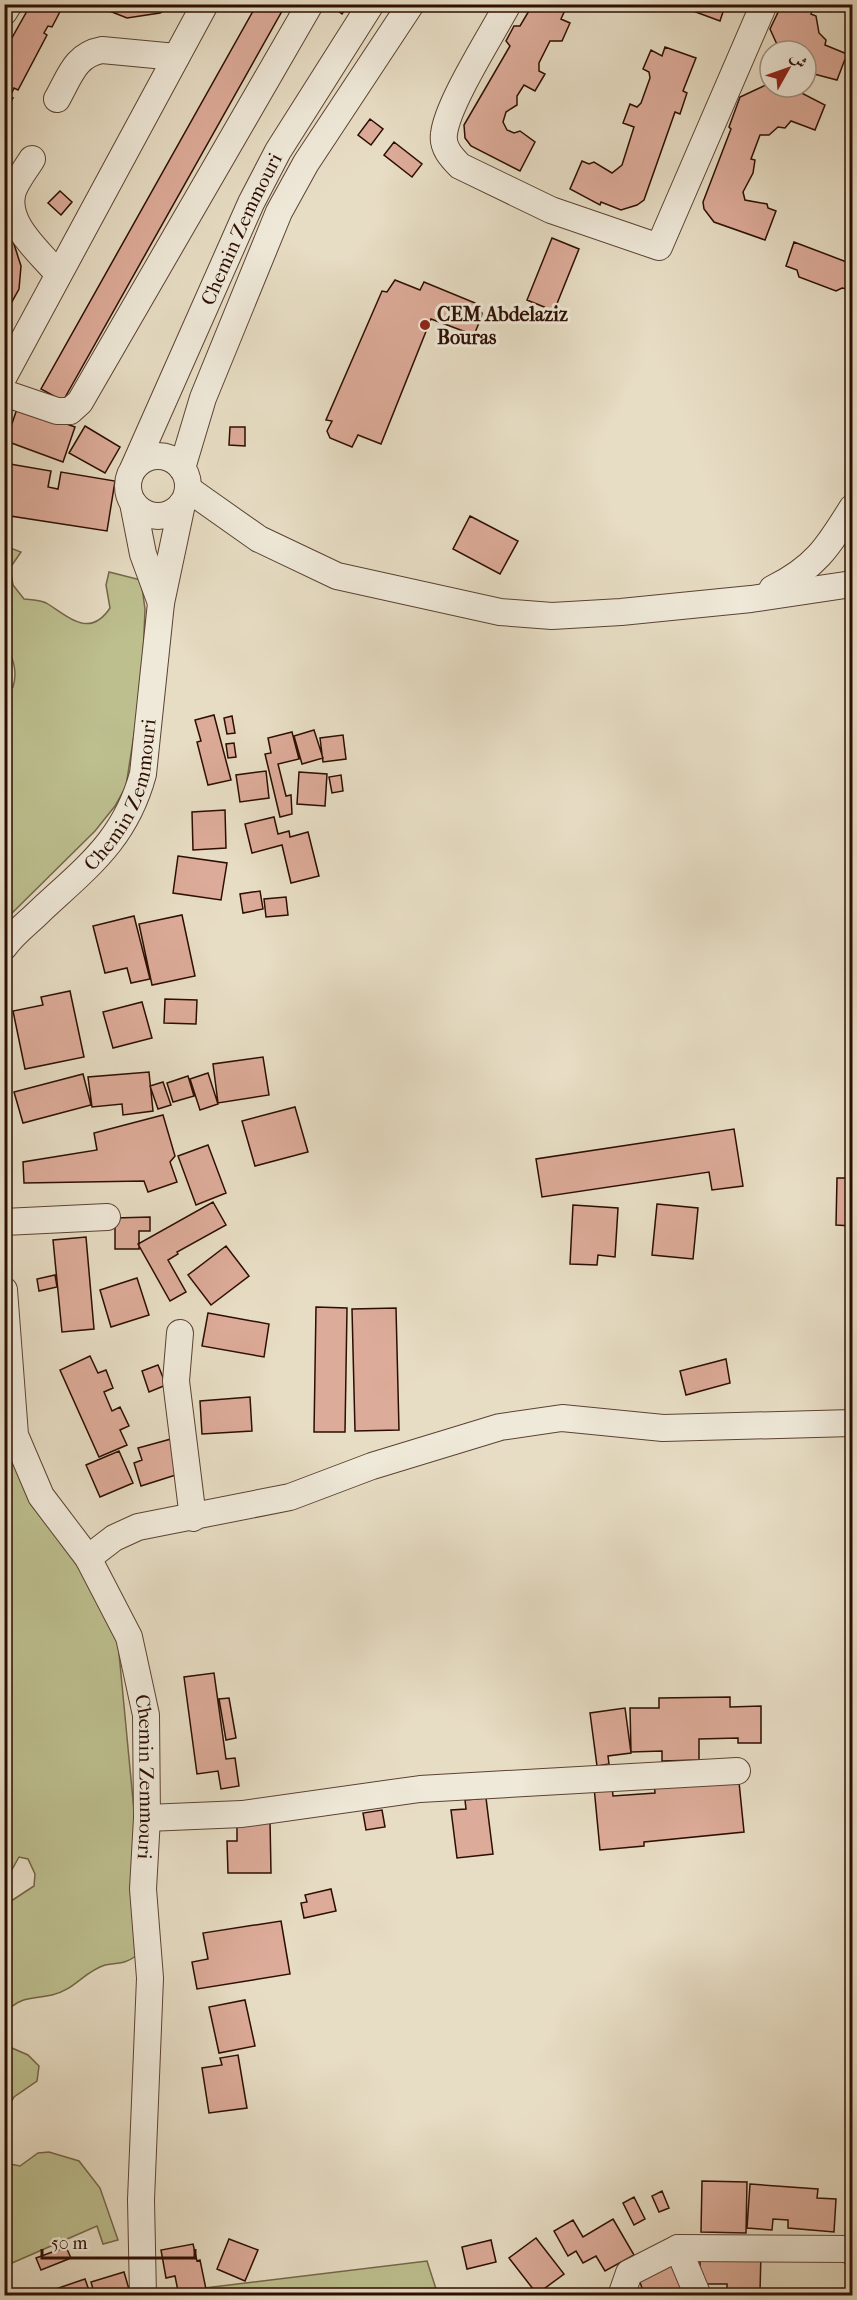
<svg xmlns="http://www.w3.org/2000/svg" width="857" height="2300" font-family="'IM FELL French Canon',Amiri,serif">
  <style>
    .green { fill: #bdbf8f; stroke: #746648; stroke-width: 1.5 }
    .building { fill: #ddab99; stroke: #2c0e02; stroke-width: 1.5 }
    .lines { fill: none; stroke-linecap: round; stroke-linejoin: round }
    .minor-casing { stroke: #5b4232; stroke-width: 28 }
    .minor { stroke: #efe9d9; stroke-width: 26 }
    .poi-dot { fill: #8f2418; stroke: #efe9d9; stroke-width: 2 }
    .labels { text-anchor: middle; stroke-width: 6; stroke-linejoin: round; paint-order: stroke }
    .street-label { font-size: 20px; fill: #2c0e02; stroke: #efe9d9 }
    .poi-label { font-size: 20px; font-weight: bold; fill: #2c0e02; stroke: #efe9d9; text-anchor: start }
  </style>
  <rect width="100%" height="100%" fill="#e7ddc4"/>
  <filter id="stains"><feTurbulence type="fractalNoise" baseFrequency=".00333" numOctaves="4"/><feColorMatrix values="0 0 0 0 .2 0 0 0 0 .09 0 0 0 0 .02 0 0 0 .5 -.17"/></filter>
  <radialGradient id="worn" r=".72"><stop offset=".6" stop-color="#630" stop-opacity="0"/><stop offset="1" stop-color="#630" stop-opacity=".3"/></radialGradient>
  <path class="green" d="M5,546L21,552L10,568L13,585L24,599C31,600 42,600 48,604C70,618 90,638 110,608L106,585L109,572L141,580L145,609L142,683L126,786L115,806L95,831L5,920L4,687H13C18,671 13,658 5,643Z
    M4,1417L116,1622L135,1821L136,1956C123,1965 119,1962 105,1965C85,1971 73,1991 52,1995C30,2000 24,1995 5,2012V1905L34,1886L35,1874L28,1859L19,1857L5,1882Z
    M5,2045L28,2055L39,2066L37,2081L14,2097L5,2111Z
    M4,2117C10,2133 5,2147 10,2164L20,2166L38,2153L49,2152L79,2161L100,2188L118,2240L103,2244L97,2226L5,2266Z
    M427,2261L438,2295L197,2296L196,2289Z"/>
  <path class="building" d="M31,4H64L52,27L48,26L44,33L47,35L18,90L14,88L10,97L13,98L4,114V52Z
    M110,4H176L160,13L127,18L107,10Z
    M257,4H286L63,401L41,389Z
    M329,4H349L342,14Z
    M533,4H554L565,10L561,19L570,23L562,41H550L539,63V71L545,74L535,91L524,85L517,96V105L506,112L503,122L507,130L514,133L520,131L535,142L520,171L471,146L465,138L464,125L510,46L506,41L514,26H520Z
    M695,4H731L723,12L720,21L693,11Z
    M782,4H815L811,14L816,16L819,33L826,40L825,45L847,54L837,80L806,72V51H780L770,29Z
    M665,47L696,58L683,91L687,93L680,114L675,112L644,200L637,205L621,210L601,202L600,205L570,189L582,161L589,164L594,162L612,173L622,165L634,127L623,123L630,104L637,107L641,103L650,78L649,72L643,69L651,50L662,56Z
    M770,83V87H790L825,105L815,130L791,121L785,128L778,127L769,135H760L751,159L755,160L753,173L743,192L745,200L767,204L768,208L776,211L765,240L714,222L704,209L703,202L731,129L729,127L740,97Z
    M370,119L383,129L371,145L358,135Z
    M394,142L422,164L412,177L384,155Z
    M60,191L72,202L61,215L48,203Z
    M4,232L13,241L21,266L19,289L4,316Z
    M552,238L579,249L554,311L527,300Z
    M794,242L852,264V290L842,288L836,291L799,277L797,270L786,266Z
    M395,280L420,290L424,282L475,303L474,307L482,313L481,318L474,335L431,319L381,444L358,435L352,447L330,438L327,431L332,421L326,420L382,291L387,292Z
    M18,406L75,427L63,462L6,441Z
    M85,426L120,447L105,473L69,453Z
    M230,427H245V446L229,445Z
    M4,463L51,471L48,487L58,489L61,472L115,481L107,531L4,515Z
    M470,516L518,541L500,574L453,549Z
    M214,715L231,780L208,785L197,742L201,741L195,720Z
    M232,716L235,733L227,734L224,718Z
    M314,730L323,758L302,764L294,736Z
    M292,732L299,759L278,764L286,796L291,795L292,814L280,817L265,754L271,753L268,738Z
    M343,735L346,759L323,762L320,738Z
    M234,743L236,757L228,758L226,744Z
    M266,771L269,798L240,802L236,775Z
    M299,772L327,774L325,806L297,804Z
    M341,775L343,791L332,793L329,777Z
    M225,810L226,848L193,850L192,812Z
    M274,817L278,834L289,831L290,837L308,832L319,876L291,883L282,845L252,853L245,824Z
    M178,856L227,863L221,900L173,893Z
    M260,891L263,909L243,913L240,894Z
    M286,897L288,915L266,917L264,899Z
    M182,915L195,976L152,985L139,924Z
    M134,916L150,979L131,983L127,968L105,973L93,926Z
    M70,991L84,1057L25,1069L13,1011L43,1005L41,997Z
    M165,999L197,1000L196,1024L164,1023Z
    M142,1002L152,1038L113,1048L103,1012Z
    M263,1057L269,1095L218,1103L213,1064Z
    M149,1072L153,1111L123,1115L122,1104L92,1107L88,1077Z
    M208,1073L218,1104L200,1110L190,1079Z
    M83,1074L91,1105L23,1123L14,1092Z
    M188,1076L194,1096L173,1102L167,1083Z
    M163,1082L171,1105L158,1109L150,1086Z
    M295,1107L308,1152L255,1166L242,1121Z
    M163,1115L175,1156L170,1162L177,1182L148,1192L144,1181L24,1183L23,1162L97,1150L94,1133Z
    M734,1129L743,1186L712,1190L709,1172L542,1197L536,1159Z
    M208,1145L226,1193L196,1205L178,1156Z
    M837,1178H852V1226L836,1225Z
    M213,1202L226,1225L177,1252L178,1254L168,1260L186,1292L170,1301L138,1244Z
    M657,1204L698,1208L693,1259L652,1255Z
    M573,1205L618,1208L615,1257L598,1255L597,1265L570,1264Z
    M150,1217V1231H139V1249H115V1218Z
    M86,1237L94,1329L62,1332L53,1240Z
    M226,1246L249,1276L211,1305L188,1275Z
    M55,1275L57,1287L39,1291L37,1279Z
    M137,1278L149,1315L111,1327L100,1290Z
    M316,1307L347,1308L345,1432H314Z
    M396,1308L399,1430L355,1431L352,1309Z
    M208,1313L269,1324L264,1357L202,1346Z
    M90,1356L98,1373L106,1370L113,1388L104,1392L112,1411L120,1407L129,1426L120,1430L127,1445L99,1457L60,1370Z
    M726,1359L730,1383L686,1395L680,1371Z
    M158,1365L166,1385L149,1392L142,1371Z
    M250,1397L252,1431L202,1434L200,1401Z
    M171,1439L182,1473L141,1486L134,1463L142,1460L138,1448Z
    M119,1451L133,1483L100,1497L86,1465Z
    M214,1673L226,1759L235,1758L239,1786L221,1789L218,1771L197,1774L184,1677Z
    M730,1697V1707L761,1706V1743H738V1738L699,1739V1760L662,1761V1751L631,1752L630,1708H659V1698Z
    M229,1698L236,1738L226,1740L219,1699Z
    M625,1708L631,1753L608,1756L609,1764L597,1766L590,1713Z
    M738,1772L744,1832L644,1842V1846L600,1850L594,1787L612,1785L613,1796L655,1793L654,1781Z
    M486,1798L493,1854L457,1858L451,1810L466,1809L465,1800Z
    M382,1810L385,1827L366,1830L363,1813Z
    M237,1820H270L271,1873H228L227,1841H237Z
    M331,1889L336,1911L304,1918L301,1903L307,1902L305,1895Z
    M281,1921L290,1974L197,1989L192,1962L208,1959L203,1933Z
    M245,2000L255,2046L219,2053L209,2007Z
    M238,2055L247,2108L209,2113L202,2068L222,2065L220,2058Z
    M702,2181L747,2182L746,2233L701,2232Z
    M848,2183H852V2224H848Z
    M750,2184L818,2189L817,2198L836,2199L834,2232L788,2228V2220L773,2219L772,2230L747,2228Z
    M662,2191L669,2208L659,2212L652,2196Z
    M634,2197L645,2219L634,2225L623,2203Z
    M613,2219L634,2255L605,2271L596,2256L583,2263L576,2251L568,2256L554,2231L573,2220L583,2237Z
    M536,2238L564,2274L537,2294L509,2258Z
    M229,2239L258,2250L245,2281L217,2269Z
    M491,2240L496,2262L467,2269L462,2247Z
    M193,2244L197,2261L200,2260L207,2294L179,2296L175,2276L166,2278L161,2250Z
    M66,2247L71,2258L41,2270L36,2258Z
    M700,2251L761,2253L760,2292H790V2296H727V2284H700Z
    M672,2263L684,2291L673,2296H645L638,2277Z
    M124,2272L131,2296H95L91,2282Z
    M85,2279L91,2296H35Z"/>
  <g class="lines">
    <defs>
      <g id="minor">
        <path d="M508,4C492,34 447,104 444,134C442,147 451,157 460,166L551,210L659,247L764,4"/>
        <path d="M4,12L9,4"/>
        <path d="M57,99C70,76 75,55 102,50L176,57"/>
        <path d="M32,159C26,169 17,180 13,191C3,223 40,252 58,274"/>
        <path d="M4,376L205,4"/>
        <path d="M4,393L57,411H70L80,402L310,4"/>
        <circle cx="158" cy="486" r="30"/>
        <path id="s1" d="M134,467L251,203L278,151L371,4"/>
        <path d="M182,468L203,398L279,212L306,163L411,4"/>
        <path d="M188,489L259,539L337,576L500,612L552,616L621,612L751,599L852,584"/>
        <path d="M133,503L143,554L161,603"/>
        <path d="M772,589C815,568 828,547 852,508"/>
        <path id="s2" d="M4,947C14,933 28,923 40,911C87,867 125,840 143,774L161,603L182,504"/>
        <path d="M4,1222L107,1217"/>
        <path id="s3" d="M4,1290L15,1435L41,1496L88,1558L129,1637L146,1715L147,1818L143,1889L150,1978L141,2200L143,2296"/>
        <path d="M180,1333L176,1381L193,1518"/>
        <path d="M88,1558L114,1538L138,1527L290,1497L372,1466L500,1427L562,1418L663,1428L852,1423"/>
        <path d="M147,1818L242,1814L420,1789L737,1771"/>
        <path d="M678,2248L850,2249L852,2252"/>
        <path d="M621,2296L629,2273L678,2248L698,2296"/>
      </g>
    </defs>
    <use href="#minor" class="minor-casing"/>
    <use href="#minor" class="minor"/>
  </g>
  <circle class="poi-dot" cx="425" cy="325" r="6"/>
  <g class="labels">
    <g class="street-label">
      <text dy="7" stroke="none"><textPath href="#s1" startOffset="261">Chemin Zemmouri</textPath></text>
      <text dy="7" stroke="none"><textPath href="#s2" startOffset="198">Chemin Zemmouri</textPath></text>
      <text dy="7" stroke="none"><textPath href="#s3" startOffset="520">Chemin Zemmouri</textPath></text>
    </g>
    <g class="poi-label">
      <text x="437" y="321">CEM Abdelaziz<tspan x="437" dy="23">Bouras</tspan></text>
    </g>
  </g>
  <rect width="857" height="2300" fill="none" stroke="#e7ddc4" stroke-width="24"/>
  <rect x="6" y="6" width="845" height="2288" fill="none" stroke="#2c0e02" stroke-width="3"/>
  <rect x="12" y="12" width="833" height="2276" fill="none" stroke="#2c0e02" stroke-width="1.5"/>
  <g transform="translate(788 69) rotate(50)"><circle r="28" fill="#efe9d9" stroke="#a19183" stroke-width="1.5"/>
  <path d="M0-4.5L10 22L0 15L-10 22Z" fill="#8f2418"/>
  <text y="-9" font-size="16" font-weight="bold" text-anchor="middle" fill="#2c0e02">ش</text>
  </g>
  <path d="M42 2249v9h153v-9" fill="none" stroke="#2c0e02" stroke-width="3"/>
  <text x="51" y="2249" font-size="18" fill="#2c0e02" stroke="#efe9d9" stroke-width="4.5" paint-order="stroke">50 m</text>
  <rect width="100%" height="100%" filter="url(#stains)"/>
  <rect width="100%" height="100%" fill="url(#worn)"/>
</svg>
